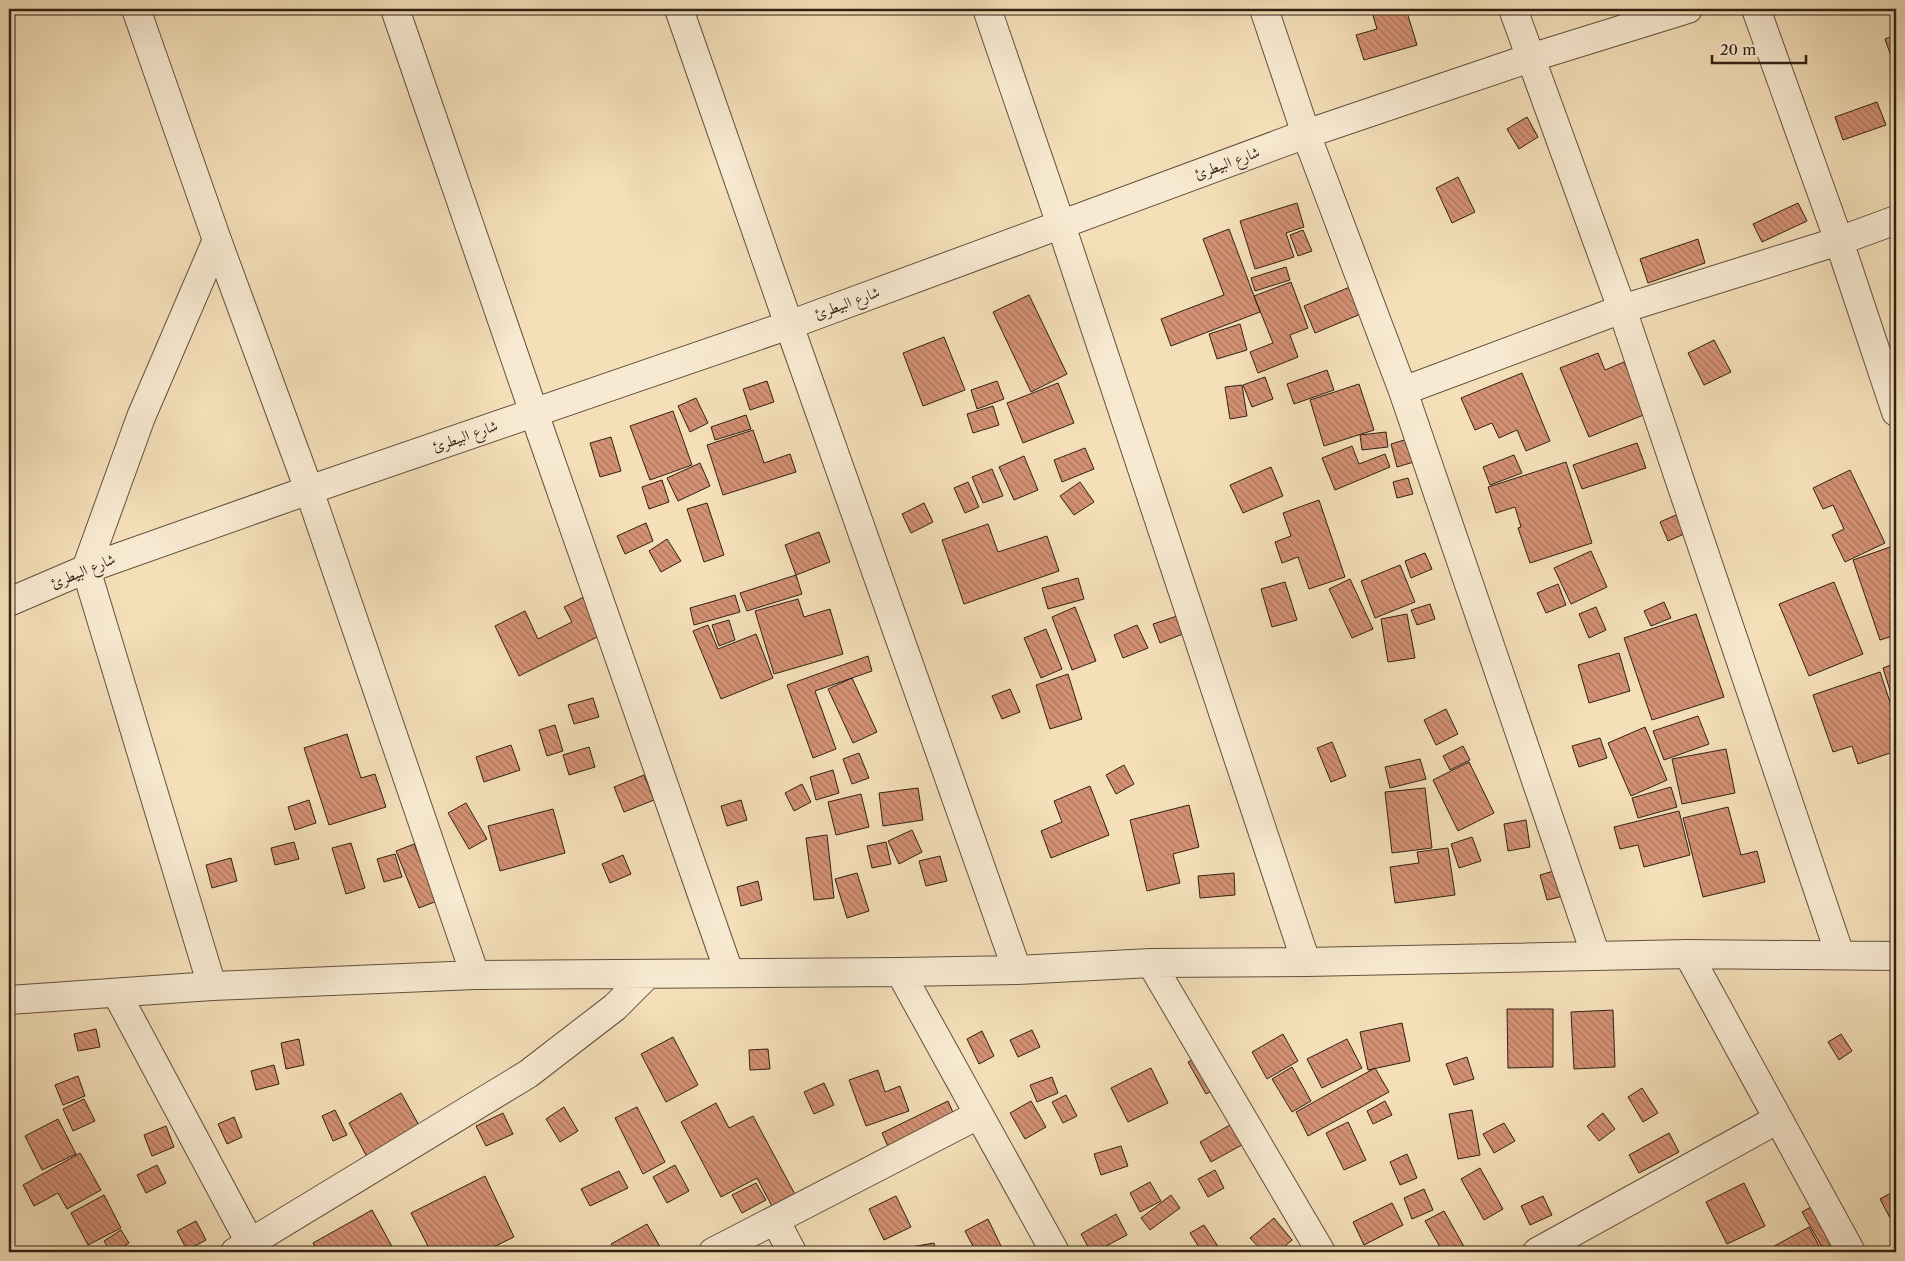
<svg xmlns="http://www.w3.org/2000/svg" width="1905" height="1261" font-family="'Libre Caslon Text',Amiri,serif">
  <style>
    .building { fill: url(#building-back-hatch); stroke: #312114 }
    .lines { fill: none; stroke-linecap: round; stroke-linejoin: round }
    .street-casing { stroke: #62503d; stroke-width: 30 }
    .street { stroke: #f8ead2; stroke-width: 28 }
    .labels { text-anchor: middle; stroke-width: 4; stroke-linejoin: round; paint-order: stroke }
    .street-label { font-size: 15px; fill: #312114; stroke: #f8ead2 }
  </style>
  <defs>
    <pattern id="building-back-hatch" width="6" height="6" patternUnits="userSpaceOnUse" patternTransform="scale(1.25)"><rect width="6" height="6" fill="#d49174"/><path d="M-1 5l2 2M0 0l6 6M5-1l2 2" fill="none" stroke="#ad765e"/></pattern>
  </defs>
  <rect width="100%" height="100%" fill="#f4dfb9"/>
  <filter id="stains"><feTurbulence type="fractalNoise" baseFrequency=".004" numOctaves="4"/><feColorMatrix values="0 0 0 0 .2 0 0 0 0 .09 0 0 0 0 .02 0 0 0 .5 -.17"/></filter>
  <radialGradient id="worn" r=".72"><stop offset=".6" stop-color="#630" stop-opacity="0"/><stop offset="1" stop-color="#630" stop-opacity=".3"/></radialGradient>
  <path class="building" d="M1371,9H1406L1417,45L1364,60L1356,35L1377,29Z
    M1896,35V58L1892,59L1885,39Z
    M1877,102L1886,125L1843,140L1835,117Z
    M1527,117L1538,137L1519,149L1507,129Z
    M1458,177L1475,212L1452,223L1436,188Z
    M1297,203L1304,227L1286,233L1294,257L1255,269L1240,221Z
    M1798,203L1807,221L1762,242L1753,224Z
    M1229,229L1260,312L1171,346L1161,319L1224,295L1203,239Z
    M1303,230L1312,251L1298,256L1290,235Z
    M1698,239L1705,263L1648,283L1640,259Z
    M1286,267L1290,280L1255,291L1251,278Z
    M1291,282L1308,328L1290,335L1298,357L1258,373L1250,352L1273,343L1254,296Z
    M1357,284L1368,311L1315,333L1304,306Z
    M1029,295L1067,374L1031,392L993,312Z
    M1240,324L1247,350L1217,359L1209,334Z
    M944,337L965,390L923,406L903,353Z
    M1714,340L1731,372L1704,385L1688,353Z
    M1598,353L1605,370L1624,362L1646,414L1589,437L1560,368Z
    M1327,370L1334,390L1294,404L1287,384Z
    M1522,373L1550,441L1526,451L1517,430L1499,438L1492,423L1475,430L1461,398Z
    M1265,377L1273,399L1252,407L1243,385Z
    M767,381L774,402L750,410L743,389Z
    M997,381L1004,399L977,409L971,390Z
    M1058,383L1074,423L1023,443L1007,403Z
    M1359,384L1374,430L1324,446L1310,400Z
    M1242,385L1247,416L1230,419L1225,387Z
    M696,398L708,423L690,432L678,406Z
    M993,406L999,425L973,433L967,414Z
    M673,411L692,465L650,480L630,426Z
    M746,415L751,429L715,440L711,427Z
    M753,430L764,463L790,454L796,472L723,495L707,445Z
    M1386,432L1388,447L1362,450L1360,435Z
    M611,437L621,471L600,477L590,443Z
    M1411,438L1417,461L1397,467L1391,444Z
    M1637,443L1646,468L1582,489L1573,465Z
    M1352,446L1359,464L1385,454L1390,467L1335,490L1322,458Z
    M1085,448L1094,469L1062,482L1054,460Z
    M1514,455L1522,473L1490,485L1483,467Z
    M1024,456L1038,490L1014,500L999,467Z
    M1566,462L1592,543L1530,563L1518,528L1521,527L1515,507L1496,513L1488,487Z
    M700,463L710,486L678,501L667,478Z
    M1271,467L1283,496L1243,513L1230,485Z
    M992,469L1003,496L983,503L972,477Z
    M1850,470L1885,543L1845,562L1832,535L1844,529L1833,505L1823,509L1813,488Z
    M1408,478L1413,494L1397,498L1393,482Z
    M662,480L669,502L649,509L642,487Z
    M968,482L979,507L965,513L954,488Z
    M1080,482L1094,502L1074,515L1060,496Z
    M1319,500L1345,577L1309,589L1298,557L1282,563L1275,542L1291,536L1283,513Z
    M707,503L724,555L704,562L687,509Z
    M924,503L933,522L911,533L902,514Z
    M1676,515L1684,534L1668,541L1660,522Z
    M646,523L653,541L625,554L617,536Z
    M988,524L998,552L1047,536L1059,571L964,604L942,540Z
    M819,532L830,562L796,575L785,545Z
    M667,539L681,561L661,572L649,551Z
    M1896,545V635L1880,640L1853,560Z
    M1591,551L1607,587L1571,604L1554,568Z
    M1425,553L1432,569L1411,578L1405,561Z
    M1400,565L1415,602L1375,618L1361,581Z
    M796,575L802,594L747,611L740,593Z
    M1078,578L1084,599L1048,609L1042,588Z
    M1350,579L1373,629L1352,638L1329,589Z
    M1285,582L1297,620L1272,627L1261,589Z
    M1834,582L1863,654L1809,676L1779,604Z
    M1558,584L1566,605L1546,613L1537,593Z
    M735,595L740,612L694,625L690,608Z
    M586,596L605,633L519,676L495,626L525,611L538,639L572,622L564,607Z
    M798,599L804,617L830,609L843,654L774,674L755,611Z
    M1664,602L1671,618L1651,626L1644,611Z
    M1430,604L1435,619L1417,625L1411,610Z
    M1075,607L1096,661L1072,670L1052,617Z
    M1596,607L1606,630L1589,638L1579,614Z
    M1407,614L1415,658L1388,662L1381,619Z
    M1696,614L1724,697L1652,720L1624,638Z
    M1177,616L1183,634L1160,643L1153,624Z
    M729,620L735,640L719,646L712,625Z
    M708,625L718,649L756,634L773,678L721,699L693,631Z
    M1137,625L1148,648L1123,658L1114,635Z
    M1046,629L1062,669L1041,678L1024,638Z
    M1619,653L1630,691L1589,703L1578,665Z
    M868,656L872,671L815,691L836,749L813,758L787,685Z
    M1896,663V710L1883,668Z
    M1880,672L1896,720V751L1858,764L1852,746L1833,752L1813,695Z
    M1068,674L1082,719L1050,729L1036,685Z
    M852,678L877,732L853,743L828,689Z
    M1010,689L1020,712L1002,719L992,696Z
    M593,698L599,717L574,724L568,705Z
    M1446,709L1458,734L1436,745L1424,720Z
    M1698,716L1709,744L1664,760L1653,731Z
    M555,725L563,751L547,756L539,730Z
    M1645,727L1667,780L1631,796L1608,743Z
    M347,734L361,778L375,774L386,807L329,825L304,748Z
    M1600,738L1607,758L1579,767L1572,746Z
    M1332,742L1346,776L1331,782L1317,748Z
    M511,745L520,770L484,782L476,757Z
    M1463,746L1470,760L1450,770L1443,756Z
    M589,747L595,767L569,775L563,755Z
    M1726,749L1735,793L1682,804L1672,759Z
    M859,753L869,778L852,784L843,759Z
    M1420,759L1426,779L1390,788L1385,767Z
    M1469,762L1494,813L1458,831L1433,780Z
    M1124,765L1134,784L1116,794L1106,775Z
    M833,770L839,793L816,800L810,777Z
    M644,775L654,800L624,812L614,787Z
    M802,784L811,802L794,811L785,793Z
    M1090,786L1109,835L1051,858L1041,831L1062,822L1054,801Z
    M1671,787L1677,807L1638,818L1632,798Z
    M918,788L923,820L883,826L879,793Z
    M1425,788L1432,848L1392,853L1385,792Z
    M861,794L869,827L836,835L828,802Z
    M309,800L316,823L295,830L288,807Z
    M741,800L747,820L727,826L721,806Z
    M466,803L487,839L469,849L448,813Z
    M1189,805L1199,847L1173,854L1180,883L1147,891L1130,820Z
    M1728,807L1741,855L1757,851L1765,882L1703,897L1683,818Z
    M553,809L565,853L500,871L488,826Z
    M1679,811L1690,855L1644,867L1638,845L1620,849L1614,827Z
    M1526,820L1530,847L1508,851L1504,824Z
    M912,830L922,852L899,864L888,841Z
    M827,835L834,898L814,900L806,838Z
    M1472,837L1481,861L1459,868L1451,844Z
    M294,842L299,859L275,865L271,848Z
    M886,842L891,864L872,868L867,846Z
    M351,843L365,888L346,894L332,848Z
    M414,844L437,901L419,908L396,851Z
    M1448,848L1455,895L1395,903L1390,867L1419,863L1417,852Z
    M395,854L402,877L384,882L377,859Z
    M623,855L631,874L610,883L602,864Z
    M940,856L947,881L926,886L919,861Z
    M231,858L237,881L212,888L206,865Z
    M1557,870L1564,896L1547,900L1540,875Z
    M857,873L869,911L847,918L835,879Z
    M1234,873L1235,895L1200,898L1198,876Z
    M758,881L762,900L741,906L737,887Z
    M1507,1009H1553V1067L1508,1068Z
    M1613,1010L1615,1067L1574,1069L1571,1012Z
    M1402,1023L1410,1061L1368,1070L1360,1032Z
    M96,1029L100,1047L78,1051L74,1034Z
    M1032,1030L1040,1047L1018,1057L1010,1040Z
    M982,1031L994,1056L979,1064L967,1039Z
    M1283,1034L1298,1061L1267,1079L1252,1052Z
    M1841,1034L1852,1051L1839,1060L1828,1042Z
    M673,1037L698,1085L666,1102L641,1054Z
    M299,1039L304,1065L286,1069L281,1043Z
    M1347,1039L1362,1068L1322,1088L1307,1059Z
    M768,1049L770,1069L750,1070L749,1050Z
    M1201,1055L1219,1087L1206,1094L1188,1062Z
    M1467,1057L1474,1079L1454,1085L1446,1064Z
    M274,1065L279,1084L256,1090L251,1071Z
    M1292,1067L1311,1101L1292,1112L1272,1079Z
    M1151,1068L1168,1103L1128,1122L1111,1088Z
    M1375,1068L1389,1092L1308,1136L1296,1112Z
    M878,1070L885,1092L900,1086L909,1111L866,1126L849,1080Z
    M78,1076L85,1096L63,1105L55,1085Z
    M1052,1077L1058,1093L1037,1102L1030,1085Z
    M824,1083L834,1105L814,1114L804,1092Z
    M1642,1088L1658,1113L1643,1122L1628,1097Z
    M401,1093L420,1127L367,1157L349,1123Z
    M1066,1095L1077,1116L1063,1123L1052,1102Z
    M84,1099L95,1121L73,1131L63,1109Z
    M948,1101L955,1117L889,1149L882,1133Z
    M1031,1101L1046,1127L1025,1139L1010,1113Z
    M1385,1101L1392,1115L1373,1124L1367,1111Z
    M716,1103L729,1128L753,1116L797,1198L774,1210L757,1178L721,1197L681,1122Z
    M564,1107L578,1131L560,1142L546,1119Z
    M637,1107L665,1162L643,1174L615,1118Z
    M335,1110L347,1135L333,1141L322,1116Z
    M1472,1110L1480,1155L1458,1159L1449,1114Z
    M503,1113L513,1134L486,1146L476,1126Z
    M1603,1113L1615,1129L1599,1141L1587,1126Z
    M234,1117L242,1137L227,1144L218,1124Z
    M58,1119L76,1154L42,1170L25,1136Z
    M1237,1121L1249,1141L1211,1162L1200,1142Z
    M1348,1122L1366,1160L1344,1170L1326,1133Z
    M1504,1123L1515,1141L1494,1153L1483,1134Z
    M166,1126L174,1147L152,1156L144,1135Z
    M1669,1133L1679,1152L1639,1173L1629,1155Z
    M1121,1146L1128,1166L1101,1175L1094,1154Z
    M80,1153L101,1190L67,1209L58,1193L34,1206L23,1185Z
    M1407,1154L1417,1178L1400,1185L1390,1162Z
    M157,1165L166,1183L146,1193L137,1175Z
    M675,1165L689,1191L667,1203L653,1177Z
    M1480,1168L1503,1209L1484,1220L1461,1179Z
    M1215,1170L1224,1188L1208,1197L1198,1179Z
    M619,1171L628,1188L590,1206L581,1189Z
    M485,1176L514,1237L483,1252H431L411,1213Z
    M1150,1182L1161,1201L1140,1212L1130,1193Z
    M756,1183L766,1200L742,1213L732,1195Z
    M1744,1183L1765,1226L1727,1244L1706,1202Z
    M1424,1189L1433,1210L1412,1219L1404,1198Z
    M1896,1190V1229L1880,1199Z
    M104,1195L121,1228L88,1245L71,1213Z
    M1171,1195L1180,1208L1150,1230L1141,1218Z
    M896,1196L911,1227L884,1240L869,1209Z
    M1543,1196L1552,1215L1530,1225L1521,1206Z
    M1392,1203L1403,1225L1364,1245L1353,1222Z
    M1818,1203L1840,1240L1823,1249L1802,1212Z
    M372,1210L395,1252H318L313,1243Z
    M1444,1211L1467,1252H1443L1425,1221Z
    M1116,1214L1127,1235L1095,1252H1091L1081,1234Z
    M1274,1218L1292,1240L1278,1252H1263L1250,1238Z
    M988,1219L1001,1246L988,1252H976L965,1231Z
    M196,1221L206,1240L187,1250L177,1231Z
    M647,1224L663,1252H616L611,1244Z
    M1204,1225L1221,1251L1219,1252H1202L1190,1233Z
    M1809,1227L1822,1252H1771L1769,1249Z
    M121,1230L129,1243L114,1252H111L104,1241Z
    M934,1243L936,1252H912L911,1247Z"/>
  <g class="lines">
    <defs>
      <path id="street" d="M136,9L217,240L309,490L475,975
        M395,9L534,413L729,972
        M679,9L789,325L1017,970
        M987,9L1061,225L1306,962
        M1264,9L1306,134L1403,391L1596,956
        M1513,9L1622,309L1840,955
        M1756,9L1839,241L1896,412
        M1403,391L1622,309L1839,241L1896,220
        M9,602L86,569L309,490L789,325L1306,134L1530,58L1688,9
        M1688,954L1851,1252
        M1151,963L1321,1252
        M900,972L1055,1252
        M212,986L86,569L141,417L217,240
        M117,994L255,1252
        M9,1000L212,986L475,975L900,972L1017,970L1151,963L1306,962L1688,954L1896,956
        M775,1220L792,1252
        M235,1252L528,1074L615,1007L648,974
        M713,1252L978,1115
        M1537,1252L1778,1119"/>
    </defs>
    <use href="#street" class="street-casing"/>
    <use href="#street" class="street"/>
  </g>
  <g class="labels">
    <g class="street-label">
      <text transform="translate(1227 163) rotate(-20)" y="5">شارع البيطرئ</text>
      <text transform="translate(847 303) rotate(-20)" y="5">شارع البيطرئ</text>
      <text transform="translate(465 436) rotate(-19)" y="5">شارع البيطرئ</text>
      <text transform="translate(83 571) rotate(-22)" y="5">شارع البيطرئ</text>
    </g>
  </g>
  <rect width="1905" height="1261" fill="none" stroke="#f4dfb9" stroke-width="30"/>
  <rect x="10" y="10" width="1885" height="1241" fill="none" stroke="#312114" stroke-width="2.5"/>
  <rect x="15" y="15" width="1875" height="1231" fill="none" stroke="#312114"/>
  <path d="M1712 55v8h94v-8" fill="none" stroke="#312114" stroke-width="2.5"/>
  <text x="1720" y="55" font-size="15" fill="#312114" stroke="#f8ead2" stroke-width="4" paint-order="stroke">20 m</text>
  <rect width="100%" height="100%" filter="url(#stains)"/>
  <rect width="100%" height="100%" fill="url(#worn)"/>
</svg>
